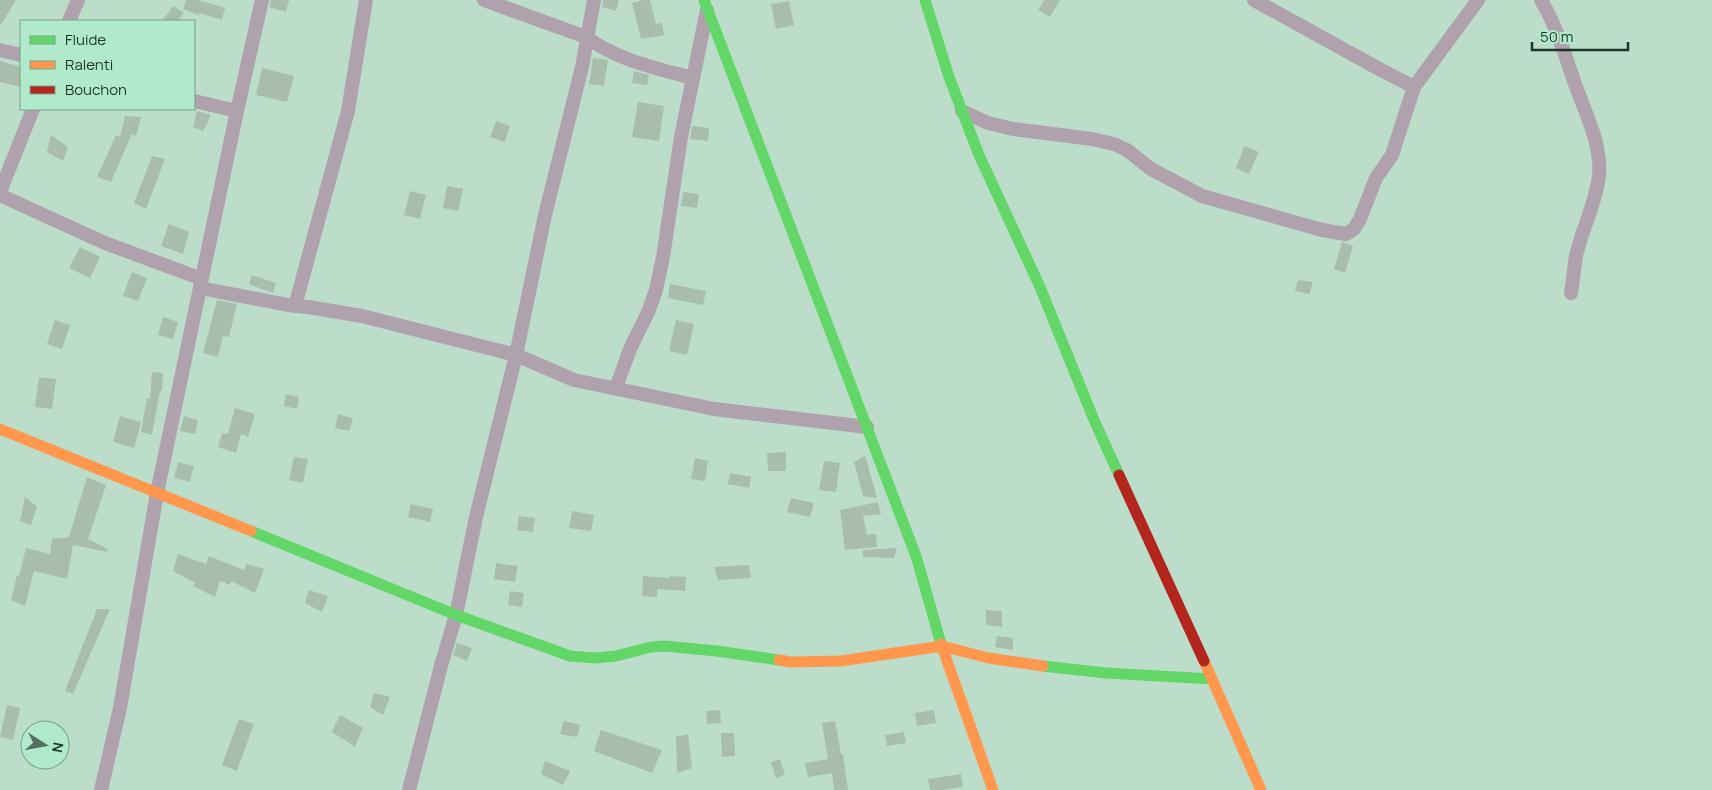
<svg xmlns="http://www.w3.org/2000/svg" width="1712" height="790" font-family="Manrope,sans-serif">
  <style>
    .building { fill: #a8bdac }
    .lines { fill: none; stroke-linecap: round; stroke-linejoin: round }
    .street { stroke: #afa2ac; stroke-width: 14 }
    .fast { stroke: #63d668; stroke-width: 11 }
    .slow { stroke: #ff974d; stroke-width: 11 }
    .jam { stroke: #b3261e; stroke-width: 11 }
  </style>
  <rect width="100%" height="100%" fill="#bdddcb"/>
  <path class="building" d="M0,0H16L0,26Z
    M186,0H198L225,8L222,20L199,13V15L183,9Z
    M271,0H289L286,12L269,7Z
    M603,0H619L616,11L602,7Z
    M643,0H650L656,24L662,23L664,35L641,39L632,3Z
    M1044,0H1060L1050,17L1038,10Z
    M789,1L794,25L776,29L771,4Z
    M173,6L184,13L178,21H162Z
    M593,58L608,60L604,86L589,84Z
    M0,61L21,67V87L0,82Z
    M262,68L294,76L287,102L256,95Z
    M634,71L649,75L647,85L632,83Z
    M638,102L664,106L659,141L632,137Z
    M197,111L211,115L203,131L193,127Z
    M125,116L141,117L136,136L132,134L111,182L97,177L116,135L120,137Z
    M496,121L510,126L505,142L490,137Z
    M692,126L709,128L708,141L690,139Z
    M51,135L68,147L63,161L47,152Z
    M1244,146L1259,152L1249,174L1236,168Z
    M152,156L165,159L146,209L134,203Z
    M447,186L463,189L458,211L443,208Z
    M410,191L426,195L420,219L404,215Z
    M683,192L699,194L697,208L681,206Z
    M169,224L189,232L183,254L161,246Z
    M1342,242L1353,246L1345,273L1334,269Z
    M80,247L100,257L90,278L69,268Z
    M132,272L147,278L138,301L123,296Z
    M252,275L276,283L273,293L249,284Z
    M1298,280L1313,282L1309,294L1295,291Z
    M670,284L706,291L703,305L668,298Z
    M217,300L237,304L229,337L223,336L218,357L203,353Z
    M163,317L178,322L173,339L158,335Z
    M55,320L70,325L62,349L47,344Z
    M676,320L694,324L687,355L669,351Z
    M152,372L163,373L162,391H160L152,435L141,432L147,398L150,399Z
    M39,377L56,379L52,409L35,407Z
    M286,394L299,397L297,409L284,406Z
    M235,408L255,414L248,437L241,434L236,453L218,447L222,433L228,434Z
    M338,414L353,418L349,431L335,428Z
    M120,416L141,422L134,448L113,442Z
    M184,416L198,420L195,434L180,431Z
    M786,452V471H768L767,453Z
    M865,456L867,462L877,498L863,496L854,462Z
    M294,457L308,459L303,483L289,480Z
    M695,458L708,461L705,481L691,479Z
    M824,461L840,463L836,492L819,490Z
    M178,462L194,466L190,482L174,478Z
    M730,473L751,477L749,488L728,484Z
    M87,477L106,485L88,539L108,549L107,552L73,545L67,579L34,571L25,606L11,600L17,575L19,576L26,548L50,554L52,539L69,537Z
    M25,497L37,507L31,525L20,521Z
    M791,498L814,503L810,517L787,512Z
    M878,502L881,514L863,516L867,535L876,534L877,547L845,550L840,510Z
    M411,504L433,509L430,522L408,517Z
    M572,511L594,515L591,531L569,528Z
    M519,516L535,518L533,532L517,530Z
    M897,548L894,558L863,557V550Z
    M178,554L206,564L209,556L244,570L246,564L264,569L255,593L231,581L230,585L220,581L215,597L193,586L195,583L173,571Z
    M496,563L518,566L515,582L494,579Z
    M749,565L751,578L718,580L714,567Z
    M643,576L670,578V576L686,577L685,591L657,589V597L642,596Z
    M309,590L328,596L322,612L305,603Z
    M510,591L524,593L522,607L508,605Z
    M97,609H110L73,694L65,691Z
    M986,610L1002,611V627L986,625Z
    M997,636L1013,638V650L995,647Z
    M457,643L472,648L467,661L453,655Z
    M374,693L390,697L383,715L370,707Z
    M7,705L20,708L13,740L0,737Z
    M720,710L721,723L707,724L706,711Z
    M934,710L936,723L917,726L915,713Z
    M340,715L363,728L355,747L332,732Z
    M239,719L254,724L237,771L222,765Z
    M564,721L580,725L577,737L560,734Z
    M835,721L841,754H843L848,790H834L832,773L808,777L805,763L828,759L822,723Z
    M601,730L662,750L652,773L594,751Z
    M904,732L906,743L887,746L885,735Z
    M721,733H734L735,756L722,757Z
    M688,734L692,768L677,773L676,737Z
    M780,759L785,775L776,778L771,762Z
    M545,761L570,771L563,785L541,774Z
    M961,774L963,787L942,790H930L928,779Z"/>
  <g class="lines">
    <path class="street" d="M484,0L586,37C617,60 656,68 692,78
      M1254,0L1381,70L1414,87
      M1541,0C1557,27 1565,55 1575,84C1585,112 1602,145 1599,175C1596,204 1582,228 1576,256C1574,268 1573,281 1571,293
      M69,21L78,0
      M0,50L21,55
      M194,101L237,111
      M962,111L988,123L1013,129L1092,139L1114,144L1127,150L1151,169L1202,196L1322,230L1346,234L1354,229L1360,219L1376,178L1392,155L1414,87L1478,0
      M0,192L33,109
      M0,195L105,243L202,279
      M200,288L288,305L308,307L362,316L516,355L574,380L714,409L867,427
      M295,306L348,111L366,0
      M616,388L630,349L649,310L656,290L663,257L681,137L707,10
      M101,790L120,708L157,493L237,111L262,0
      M409,790L442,662L456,615L476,517L516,355L545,215L582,67L594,0"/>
    <path class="fast" d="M704,0L917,559L941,644
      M925,0L949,77L979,155L1040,287L1094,420L1119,475
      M251,531L456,615L570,656L596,658L616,656L651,647L664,646L717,651L779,660
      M1043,666L1106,673L1212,679"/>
    <path class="slow" d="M0,429L251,531
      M941,644L993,790
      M779,660L791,662L841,661L942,646L988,658L1043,666
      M1204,661L1261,790"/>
    <path class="jam" d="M1119,475L1204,661"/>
  </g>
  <rect x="20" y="20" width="175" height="90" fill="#b0eaca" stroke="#76a28a"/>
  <rect x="30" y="36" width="25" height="8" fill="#63d668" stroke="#76a28a"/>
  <text x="65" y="45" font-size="15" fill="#1e3529">Fluide</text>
  <rect x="30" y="61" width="25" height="8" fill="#ff974d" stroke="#76a28a"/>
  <text x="65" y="70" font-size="15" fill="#1e3529">Ralenti</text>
  <rect x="30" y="86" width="25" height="8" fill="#b3261e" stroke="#76a28a"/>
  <text x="65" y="95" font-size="15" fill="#1e3529">Bouchon</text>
  <g transform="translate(45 745) rotate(101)"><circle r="24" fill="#b0eaca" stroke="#76a28a"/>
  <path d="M0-4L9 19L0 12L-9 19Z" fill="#567062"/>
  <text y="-8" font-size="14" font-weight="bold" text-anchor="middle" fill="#1e3529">N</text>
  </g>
  <path d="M1532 42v8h96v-8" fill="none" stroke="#1e3529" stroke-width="2.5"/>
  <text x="1540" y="42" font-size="15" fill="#1e3529" stroke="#b0eaca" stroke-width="4" paint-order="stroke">50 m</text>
</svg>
